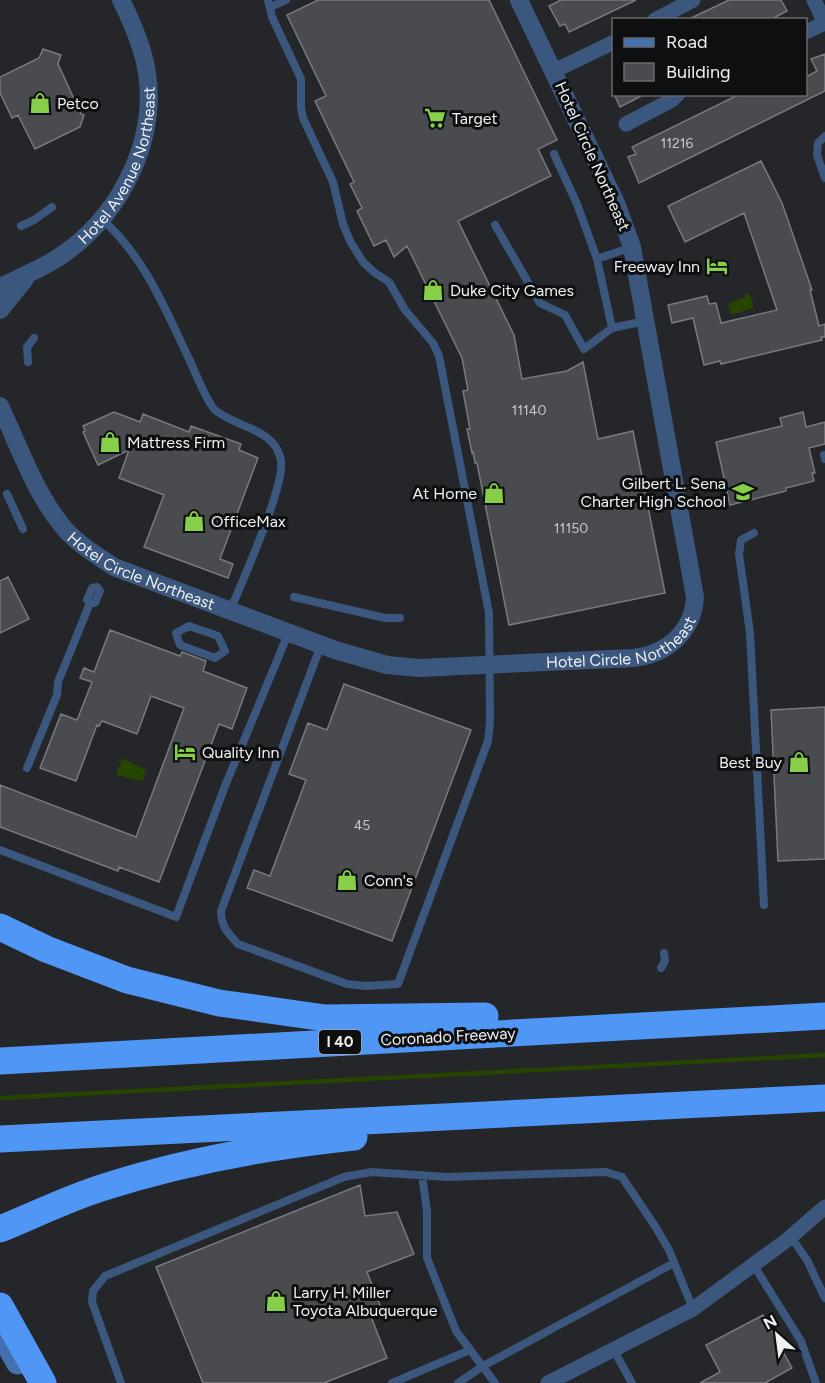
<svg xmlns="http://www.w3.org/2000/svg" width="825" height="1383" font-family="Figtree,sans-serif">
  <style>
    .water { fill: #264501 }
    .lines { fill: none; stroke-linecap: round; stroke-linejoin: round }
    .stream { stroke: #264501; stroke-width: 4.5 }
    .building { fill: #494b4f; stroke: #777a7e; stroke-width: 1.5 }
    .service { stroke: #3b577d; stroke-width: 8 }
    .minor { stroke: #3b577d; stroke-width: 15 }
    .tertiary { stroke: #3b577d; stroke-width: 18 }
    .secondary { stroke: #4471ad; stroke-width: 21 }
    .motorway { stroke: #4f96f5; stroke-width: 27 }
    .labels { text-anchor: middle; stroke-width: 6; stroke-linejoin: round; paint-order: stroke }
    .number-label { font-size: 14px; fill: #c5c7c9 }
    .shield { fill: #0e0f11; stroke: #abacae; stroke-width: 1.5 }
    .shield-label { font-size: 15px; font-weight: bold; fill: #eef0f2 }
    .poi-label { font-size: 16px; fill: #eef0f2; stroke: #0e0f11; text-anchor: start }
    .street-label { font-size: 16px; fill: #eef0f2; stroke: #0e0f11 }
  </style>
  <rect width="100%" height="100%" fill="#24262a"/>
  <path class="water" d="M748,293L753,302V308L731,315L728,304L745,297V294Z
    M122,758L146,770L143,781L116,775Z"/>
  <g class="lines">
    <path class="stream" d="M0,1098L825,1055"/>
  </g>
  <path class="building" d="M318,0H489L557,140L538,149L551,176L458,221L514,335L522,379L567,371L583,362L598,439L633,431L665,593L509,625L477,463H475L473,452L472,453L467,429H470L463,391L468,390L462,358L407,246L394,257L386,240L374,246L357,211L362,208L350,184L354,182L315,101L326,96L287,15Z
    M561,0H636L569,32L565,24L560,26L549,6Z
    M729,0H781L787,11L770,20H687Z
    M43,49L61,55L58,64L81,114L84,115L80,127L35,149L18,115L12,118L0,93V77L39,58Z
    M825,54V91L639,183L628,157L636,154L632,147L740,94H806V77L817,71L811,59Z
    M614,94H645L620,107Z
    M761,161L782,203L812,290H810L819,326L825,324V337H821L822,340L721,364L720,361L704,365L693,318L672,323L668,305L707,296L709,304L716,303L721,323L777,310L744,213L685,242L668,206Z
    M114,412L140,422L143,414L189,432L191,426L241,444L239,450L258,458L220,559L233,564L228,578L144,547L164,495L119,478L129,450L98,465L83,432L85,431L83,426Z
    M803,412L806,427L825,422V444L809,448L815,473H812L814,481L786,488V491L730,505L716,442L782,426L780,418Z
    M8,577L29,619L0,633V581Z
    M110,630L180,656L182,652L206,661L203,671L247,688L232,729L219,724L159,882L119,867L118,871L0,827V785L136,837L184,708L151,696L137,734L102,721L99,726L97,725L76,781L40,768L61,714L77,720L92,682L80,678L84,668L94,672Z
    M344,684L471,730L392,941L247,888L254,870L270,876L306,780L289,774L308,723L327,730Z
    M825,707V859L778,861L771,710Z
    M360,1185L365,1216L397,1212L414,1254L367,1272L382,1310L370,1314L387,1358L324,1383H203L156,1267Z
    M763,1315L792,1368L765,1383H700L720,1372L706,1345Z"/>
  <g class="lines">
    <path class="service" d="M268,0L272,17L301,79V108L303,118L333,182L343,224L350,241L363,262L375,273L389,282L405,310L433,343L439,356L489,613L490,722L488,741L398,984L366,986L347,984L238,944C228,933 221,927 221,911L321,645
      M271,7L286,0
      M825,136L818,143L817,155L825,178
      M554,154L577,204L597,259L612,328
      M102,219C146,259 165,309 190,361C195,372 208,404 215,410C236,428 276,428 281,461C285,486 242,582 230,611
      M495,225L540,303L565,315L584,349L612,328L645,321
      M21,226L34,220L52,207
      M597,259L632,247
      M28,362L27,347L34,338
      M824,455L825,459
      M7,494L23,529
      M754,533L741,540L739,554L750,633L764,905
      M294,597L385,618H400
      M189,626L218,636L225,651L215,658L180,645L176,633Z
      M27,768L57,695L58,682L90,603L87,600L92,588L97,587L100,591L95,603H90
      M0,850L176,917L225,786L288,634
      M661,968L665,961L664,953
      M422,1175L427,1211V1258L456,1331L495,1383
      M791,1237L807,1260L825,1298
      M753,1264L801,1341L816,1383
      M613,1349L632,1383
      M121,1383L92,1302L93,1291L105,1276L344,1177L372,1172L447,1177L606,1172L622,1177L655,1226L669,1250L693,1309
      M392,1383L470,1350
      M458,1383L483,1366L674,1263"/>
    <path class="minor" d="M814,0L825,23
      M655,20L693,0
      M806,32L825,23
      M554,71L614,42
      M626,124L672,100L678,94
      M548,1383L693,1309L787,1240L825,1207"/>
    <g class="tertiary">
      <path id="s1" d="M0,287C23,276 48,266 69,250C122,210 157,140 147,73C143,47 133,24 121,0"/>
      <path d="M0,310L25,279"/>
      <path id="s2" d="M0,406C18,444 34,490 60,523C74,542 95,554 114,567L335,650L387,665L419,668L633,658C666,655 693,632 695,597L632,247L616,203L519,0"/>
    </g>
    <path class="secondary" d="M0,1334L17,1364"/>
    <path class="motorway" d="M0,927L46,949L127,980L219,1003L325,1018L485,1016
      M0,1061L825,1016
      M0,1139L825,1098
      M0,1229C32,1216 65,1200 98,1189C181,1162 268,1146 354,1137
      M0,1306L43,1383"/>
  </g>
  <defs>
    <symbol id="shop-bare" viewBox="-9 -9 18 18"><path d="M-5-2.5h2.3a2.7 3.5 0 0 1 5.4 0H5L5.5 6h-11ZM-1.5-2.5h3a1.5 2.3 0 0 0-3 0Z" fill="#88cf49" stroke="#0e0f11" stroke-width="2.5" paint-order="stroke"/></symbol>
    <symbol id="supermarket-bare" viewBox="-9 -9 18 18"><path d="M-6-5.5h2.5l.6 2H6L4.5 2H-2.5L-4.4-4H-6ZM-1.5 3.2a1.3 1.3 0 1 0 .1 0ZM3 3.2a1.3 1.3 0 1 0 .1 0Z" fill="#88cf49" stroke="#0e0f11" stroke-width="2.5" paint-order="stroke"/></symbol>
    <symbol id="hotel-bare" viewBox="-9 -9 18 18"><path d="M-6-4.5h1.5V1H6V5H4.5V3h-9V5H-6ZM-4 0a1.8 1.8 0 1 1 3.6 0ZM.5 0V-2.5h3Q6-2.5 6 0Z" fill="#88cf49" stroke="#0e0f11" stroke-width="2.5" paint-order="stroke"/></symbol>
    <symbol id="school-bare" viewBox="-9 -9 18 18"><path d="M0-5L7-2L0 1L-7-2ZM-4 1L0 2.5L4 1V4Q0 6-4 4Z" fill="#88cf49" stroke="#0e0f11" stroke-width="2.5" paint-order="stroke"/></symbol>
  </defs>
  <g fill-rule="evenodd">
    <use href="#shop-bare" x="25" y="88" width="30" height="30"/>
    <use href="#supermarket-bare" x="420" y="103" width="30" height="30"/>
    <use href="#hotel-bare" x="702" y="251" width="30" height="30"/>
    <use href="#shop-bare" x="418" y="275" width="30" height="30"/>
    <use href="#shop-bare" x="95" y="427" width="30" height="30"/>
    <use href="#school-bare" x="728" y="477" width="30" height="30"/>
    <use href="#shop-bare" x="479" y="478" width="30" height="30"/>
    <use href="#shop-bare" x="179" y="506" width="30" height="30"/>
    <use href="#hotel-bare" x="170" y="737" width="30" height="30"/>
    <use href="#shop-bare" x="784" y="747" width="30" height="30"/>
    <use href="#shop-bare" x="332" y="865" width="30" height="30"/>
    <use href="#shop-bare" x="261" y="1286" width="30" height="30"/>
  </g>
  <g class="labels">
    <g class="number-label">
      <text x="677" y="148">11216</text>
      <text x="529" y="415">11140</text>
      <text x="571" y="533">11150</text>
      <text x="362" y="830">45</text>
    </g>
    <rect class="shield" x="319" y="1030" width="42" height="24" rx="4.5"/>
    <g class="shield-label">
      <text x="340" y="1047">I 40</text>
    </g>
    <g class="poi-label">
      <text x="57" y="109">Petco</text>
      <text x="452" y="124">Target</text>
      <text x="700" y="272" text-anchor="end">Freeway Inn</text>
      <text x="450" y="296">Duke City Games</text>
      <text x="127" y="448">Mattress Firm</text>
      <text x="726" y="489" text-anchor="end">Gilbert L. Sena<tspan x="726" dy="18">Charter High School</tspan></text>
      <text x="477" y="499" text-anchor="end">At Home</text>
      <text x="211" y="527">OfficeMax</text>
      <text x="202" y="758">Quality Inn</text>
      <text x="782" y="768" text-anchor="end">Best Buy</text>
      <text x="364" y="886">Conn's</text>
      <text x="293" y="1298">Larry H. Miller<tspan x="293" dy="18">Toyota Albuquerque</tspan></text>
    </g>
    <g class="street-label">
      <text transform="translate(593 156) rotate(66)" y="6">Hotel Circle Northeast</text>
      <text dy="6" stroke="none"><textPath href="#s1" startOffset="180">Hotel Avenue Northeast</textPath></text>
      <text dy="6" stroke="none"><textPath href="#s2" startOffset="228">Hotel Circle Northeast</textPath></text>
      <text dy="6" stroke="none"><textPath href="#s2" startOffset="732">Hotel Circle Northeast</textPath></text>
      <text transform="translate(448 1036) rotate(-3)" y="6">Coronado Freeway</text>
    </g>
  </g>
  <rect x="612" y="18" width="195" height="78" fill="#0e0f11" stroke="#68696b" stroke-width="1.5"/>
  <rect x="624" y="38" width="30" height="9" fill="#4471ad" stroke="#68696b" stroke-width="1.5"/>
  <text x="666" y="48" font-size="18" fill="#eef0f2">Road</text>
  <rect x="624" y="63" width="30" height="18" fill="#494b4f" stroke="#68696b" stroke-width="1.5"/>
  <text x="666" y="78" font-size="18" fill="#eef0f2">Building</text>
  <g transform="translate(777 1335) rotate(332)" stroke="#0e0f11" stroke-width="4.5" paint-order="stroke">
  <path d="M0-4.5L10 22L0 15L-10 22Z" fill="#eef0f2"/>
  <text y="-9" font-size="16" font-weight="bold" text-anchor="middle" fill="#eef0f2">N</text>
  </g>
</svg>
